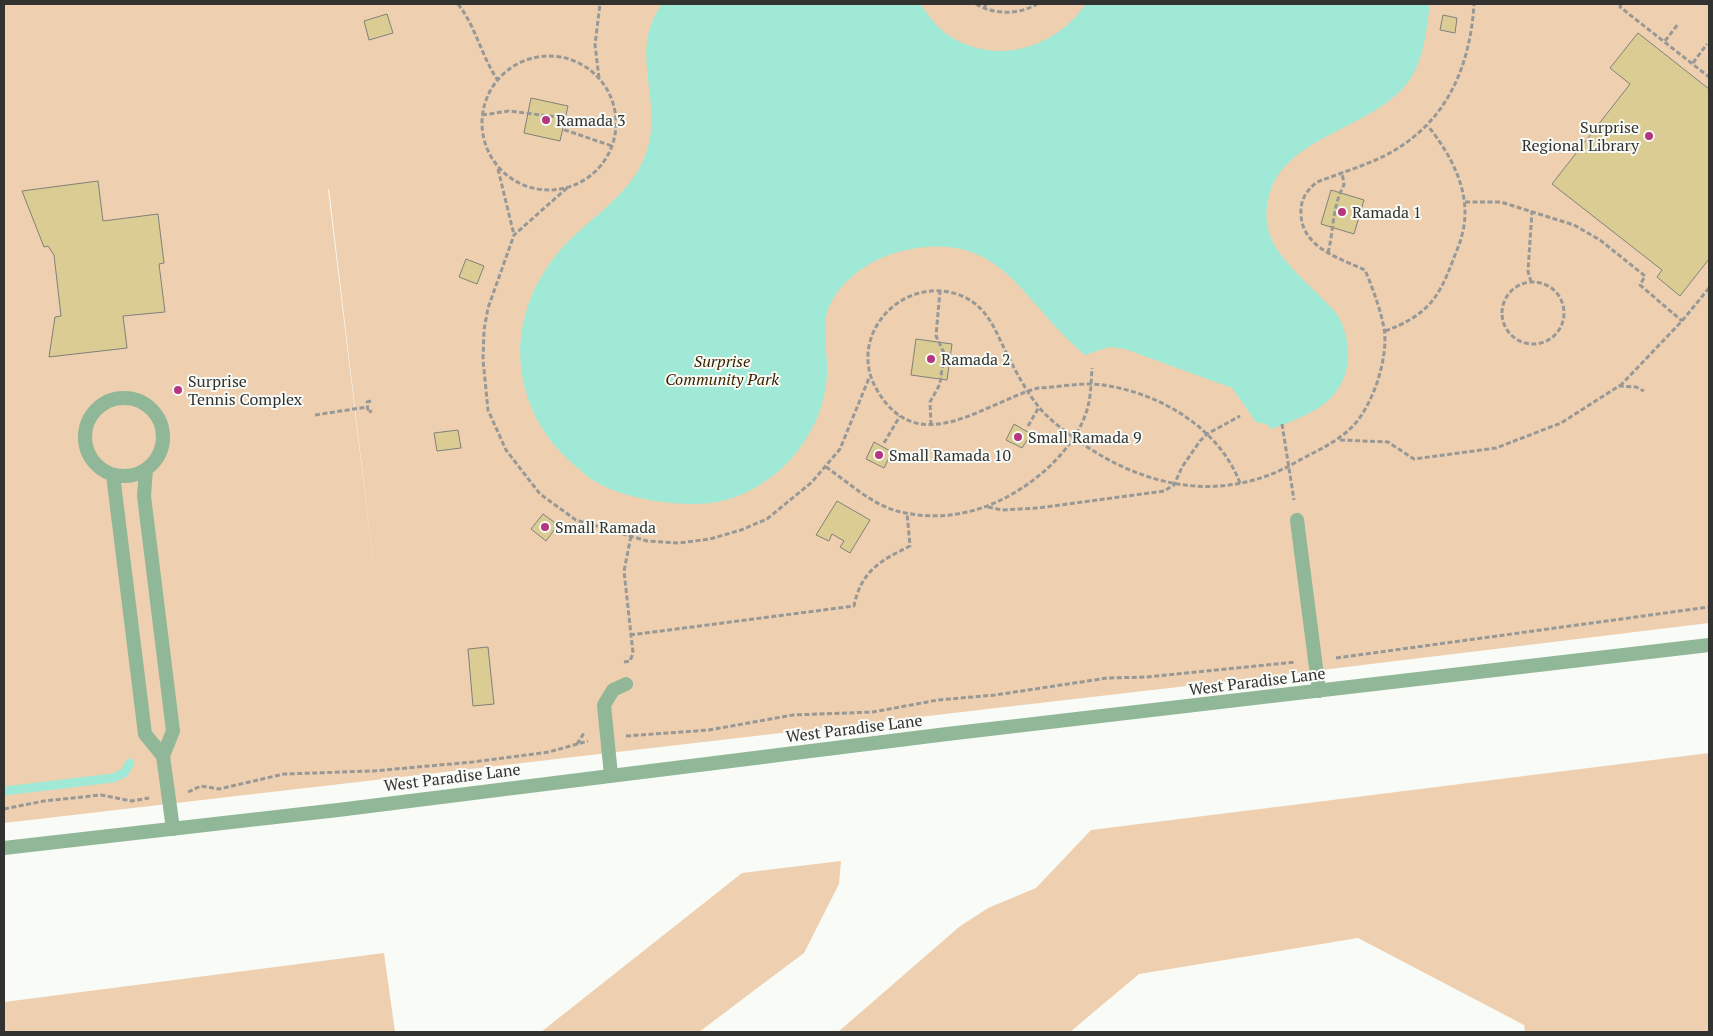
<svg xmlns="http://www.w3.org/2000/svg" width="1713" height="1036" font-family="'PT Serif',serif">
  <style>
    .green { fill: #eed0b0; fill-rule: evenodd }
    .water { fill: #a0e9d6 }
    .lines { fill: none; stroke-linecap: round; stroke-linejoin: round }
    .stream { stroke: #a0e9d6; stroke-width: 9 }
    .building { fill: #dacc92; stroke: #81807b }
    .path { stroke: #989996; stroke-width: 3; stroke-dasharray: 5 2.5; stroke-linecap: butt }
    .service { stroke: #90b797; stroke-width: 14 }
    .tertiary { stroke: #90b797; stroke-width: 14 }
    .poi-dot { fill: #b53580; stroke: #f9fbf6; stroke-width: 2 }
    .labels { text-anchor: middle; stroke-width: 4; stroke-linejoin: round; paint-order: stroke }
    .poi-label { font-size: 16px; fill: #323230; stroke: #f9fbf6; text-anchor: start }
    .park-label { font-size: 16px; font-style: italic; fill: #3e2300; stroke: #f9fbf6 }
    .street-label { font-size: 16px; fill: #323230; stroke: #f9fbf6 }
  </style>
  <rect width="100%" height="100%" fill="#f9fbf6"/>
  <path class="green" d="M4,4H1709V623L1239,680L4,823ZM329,189L377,593L328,189Z
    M1709,753V1032H1525L1524,1025L1358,938L1139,974L1070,1032H838L959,927L988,908L1036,888L1091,830Z
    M841,861L839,884L804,953L699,1032H541L742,873Z
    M384,953L395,1032H4V1002Z"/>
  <path class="water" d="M662,4H920C927,13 935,25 945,33C992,67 1054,50 1086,4H1430C1426,32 1424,64 1405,86C1364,133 1275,138 1267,206C1265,218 1268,235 1275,246C1291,272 1317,291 1337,314C1354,343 1353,382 1324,404C1309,415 1290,422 1272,429L1266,424L1256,422L1232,388L1125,349L1109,347L1085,355C1021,303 1003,227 902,251C868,259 828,287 825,324C824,341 828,358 827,375C824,433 779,487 722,501C687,509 625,500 594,481C587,477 581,470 574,465C506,407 503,314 562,248C590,217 630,196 645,156C666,101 626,54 662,4Z"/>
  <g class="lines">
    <path class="stream" d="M4,791L113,778L124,773L130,763"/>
  </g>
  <path class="building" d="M387,14L393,33L369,40L364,21Z
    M1443,15L1457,18L1455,33L1440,30Z
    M1638,33L1709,89V259L1680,296L1657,277L1662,270L1552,184L1630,84L1610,68Z
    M531,98L568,106L560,141L524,133Z
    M98,181L103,221L158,214L164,263L159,264L165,312L123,316L127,348L49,357L55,317L61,316L54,255L48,246L44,247L22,191Z
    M1331,190L1364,200L1354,234L1321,224Z
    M466,259L484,266L477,284L459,277Z
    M916,339L952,344L947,380L911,375Z
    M1014,424L1031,434L1022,448L1006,440Z
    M458,430L461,448L437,451L434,433Z
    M874,442L892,452L884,468L866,459Z
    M837,501L870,520L850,553L840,547L844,541L832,534L829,541L816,535Z
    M543,514L558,525L546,541L531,529Z
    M488,647L494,704L473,706L468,649Z"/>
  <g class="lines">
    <path class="path" d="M458,4C476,27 481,55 497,79
      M976,4C994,15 1019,15 1037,4
      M1621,4L1620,7L1709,77
      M984,9L986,4
      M1665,41L1678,24
      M482 123a67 67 0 1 1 134 0a67 67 0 1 1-134 0Z
      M1693,63L1707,44
      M599,78L595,45L600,4
      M482,115L509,111L557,117L565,130L612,146
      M498,169L514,235
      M567,188L514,235L488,308L484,330L483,360L488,410L506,450L540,494L576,520L647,541L679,543L710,539L741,530L767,519L812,482L840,449L869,378
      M1465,202H1501L1574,225L1600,240L1645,276L1640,285L1682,321
      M1328,253C1334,229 1332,207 1344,185L1342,172
      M1531,282L1528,271L1532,211
      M1502 313a31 31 0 1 1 62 0a31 31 0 1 1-62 0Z
      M1385,331C1425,316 1438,301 1453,260C1456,252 1460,244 1462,235C1473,195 1452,156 1428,126
      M1620,386L1682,321L1709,288
      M371,401L367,402L368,412L372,411
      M315,415L367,407
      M1282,424L1294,500
      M931,425L930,402L940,384L944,353L936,336L940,291
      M1028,426L1039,407
      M1340,440L1388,442L1414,459L1496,448L1561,423L1619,386L1636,387L1644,391
      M884,443L900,416
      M826,467C848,482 871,504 897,511C954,526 1008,505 1050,466C1065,451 1079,434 1086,413C1091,399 1091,383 1092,368
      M1240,483C1219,428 1160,393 1103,385C1083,382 1059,387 1038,388C984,403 918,461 877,390C845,336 903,272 962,296C990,308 996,334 1009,358C1017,374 1027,392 1038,406C1049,420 1066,432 1080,442C1147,489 1225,504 1298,461C1318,450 1336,443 1353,426C1373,405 1389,357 1384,328C1380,308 1373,289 1365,270C1339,258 1303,248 1301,215C1300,200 1306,191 1317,182C1338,174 1361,167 1382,157C1444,127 1470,70 1474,4
      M988,507L1002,510L1038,508L1164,491L1174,485L1182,467L1200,441L1207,434L1240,416
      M630,635L854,606C861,572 879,561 910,546L907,513
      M1336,658L1709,607
      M624,662L630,661L633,653L624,571L631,536
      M626,736L709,730L793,715L873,712L938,700L995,695L1107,678L1147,677L1295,662
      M577,744L584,733
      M188,792L201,786L219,789L284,774L373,771L473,762L549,752L588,741
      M4,809L44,801L101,795L132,801L149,798"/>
    <path class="service" d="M85 437a39 39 0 1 1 78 0a39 39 0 1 1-78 0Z
      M146,469L144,496L173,731L163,756L173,829
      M113,475L145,734L163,756
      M1297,520L1319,691
      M611,775L604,705L613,690L626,684"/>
    <path class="tertiary" d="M4,848L338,810L947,734L1709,645"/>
  </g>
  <g class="poi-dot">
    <circle cx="546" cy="120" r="5"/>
    <circle cx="1649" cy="136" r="5"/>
    <circle cx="1342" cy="212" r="5"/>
    <circle cx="931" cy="359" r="5"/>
    <circle cx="178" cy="390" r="5"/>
    <circle cx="1018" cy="437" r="5"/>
    <circle cx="879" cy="455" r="5"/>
    <circle cx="545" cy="527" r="5"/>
  </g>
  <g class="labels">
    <g class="poi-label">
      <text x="556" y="126">Ramada 3</text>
      <text x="1639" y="133" text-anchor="end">Surprise<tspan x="1639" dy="18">Regional Library</tspan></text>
      <text x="1352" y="218">Ramada 1</text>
      <text x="941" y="365">Ramada 2</text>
      <text x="188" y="387">Surprise<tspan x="188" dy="18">Tennis Complex</tspan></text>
      <text x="1028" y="443">Small Ramada 9</text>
      <text x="889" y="461">Small Ramada 10</text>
      <text x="555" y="533">Small Ramada</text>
    </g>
    <g class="park-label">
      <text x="722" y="367">Surprise<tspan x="722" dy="18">Community Park</tspan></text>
    </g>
    <g class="street-label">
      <text transform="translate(1257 681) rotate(-7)" y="6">West Paradise Lane</text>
      <text transform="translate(854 728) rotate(-7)" y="6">West Paradise Lane</text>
      <text transform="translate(452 777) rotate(-7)" y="6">West Paradise Lane</text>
    </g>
  </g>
  <rect width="1713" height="1036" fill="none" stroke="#323230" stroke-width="10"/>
</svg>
